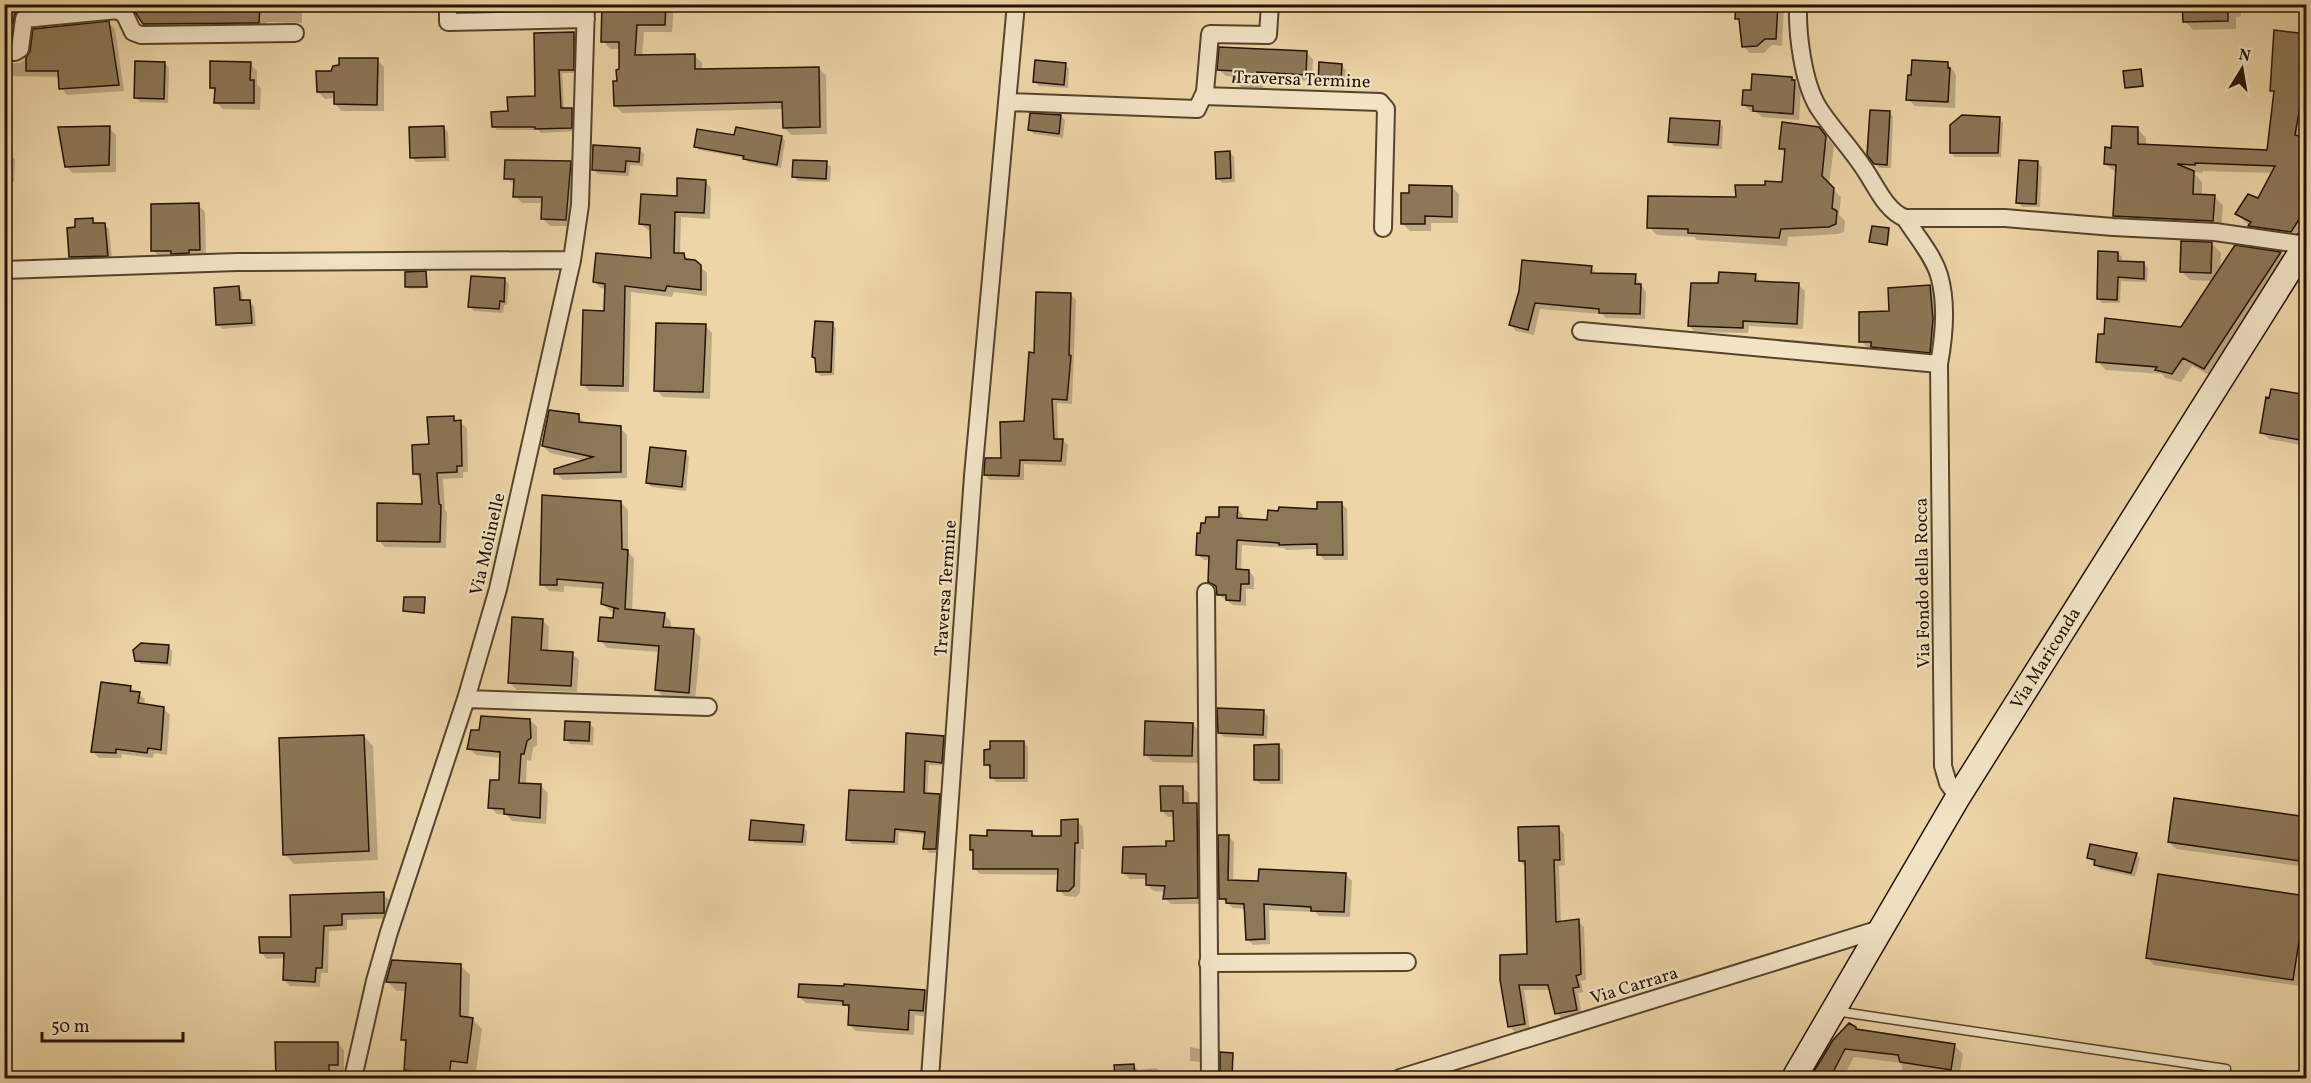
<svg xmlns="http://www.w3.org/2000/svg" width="2311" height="1083" font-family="Vollkorn,serif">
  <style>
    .shadow { fill: #0003 }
    .building { fill: #8c7757; stroke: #241200; stroke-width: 1.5 }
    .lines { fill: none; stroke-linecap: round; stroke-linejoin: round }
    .lane-casing { stroke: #56432a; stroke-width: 11 }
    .street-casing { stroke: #56432a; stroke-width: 20 }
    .secondary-casing { stroke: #241200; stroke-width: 27 }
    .lane { stroke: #f3e4c6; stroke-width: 8 }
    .street { stroke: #f3e4c6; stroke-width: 16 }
    .secondary { stroke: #f3e4c6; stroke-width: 24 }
    .labels { text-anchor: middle; stroke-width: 4.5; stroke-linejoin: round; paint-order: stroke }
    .street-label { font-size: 18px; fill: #241200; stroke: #f3e4c6 }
  </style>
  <rect width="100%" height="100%" fill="#ecd5a7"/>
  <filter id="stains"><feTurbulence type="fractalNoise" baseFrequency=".00333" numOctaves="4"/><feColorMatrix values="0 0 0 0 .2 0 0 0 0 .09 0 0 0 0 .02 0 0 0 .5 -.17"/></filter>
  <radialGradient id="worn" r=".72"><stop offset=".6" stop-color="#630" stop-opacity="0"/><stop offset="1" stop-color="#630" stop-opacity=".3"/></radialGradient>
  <path class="shadow" d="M51,4L56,10L30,14L16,47L4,49V6Z
    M137,4H302V23L267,22V31L151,32L142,23L137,12Z
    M603,4H674L672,32H644L642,56L694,55L702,63V70L818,68L826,75L827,134L792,135L784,128V109L623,113L615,106L620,71V49H610L603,41Z
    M1738,4H1782L1784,7L1782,46L1772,45L1764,53H1750L1743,46L1741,23L1737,18Z
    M2184,4H2241V16L2236,17V29L2193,30L2185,21Z
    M2306,4V229L2300,240L2258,234L2237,214L2258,200L2273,173L2203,171V173L2193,172L2202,182V196L2214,197L2223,205L2221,229L2123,225L2114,216L2117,173L2105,164L2112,149L2138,129L2146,138V146L2268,151L2275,94L2272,90L2304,35Z
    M108,23L115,29L124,91L67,95L61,88L60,77L6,76L4,85V64L20,63L30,56Z
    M573,34L577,38V73H562L564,110L572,109L576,113L575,131L541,133L538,130H497L493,126L509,113L537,97Z
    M1306,52L1313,59L1312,81L1264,78L1263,89L1242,88L1235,82L1236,77L1226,76L1219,70Z
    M377,60L384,67V111H342L335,104V98L325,99L318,92L332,72Z
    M165,64L169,68L168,103L140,102L136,97Z
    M250,64L257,71V84L261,88L260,110L223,109L216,102V92L211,87Z
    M1065,64L1069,69L1068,88L1039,86L1035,82Z
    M1947,64L1954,71L1956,76L1955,108L1915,106L1908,99Z
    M1341,65L1346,70L1345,89L1324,88L1319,83Z
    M2140,71L2144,87L2128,89L2127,87Z
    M1791,78L1801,88L1799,120L1762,117L1756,112H1751L1744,105L1752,92Z
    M1889,112L1893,117L1891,168H1879L1875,163Z
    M1061,116L1065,120L1063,138L1034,134L1030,130Z
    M1999,119L2003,123L2001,157H1955L1951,153Z
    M1719,122L1723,127L1722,149L1674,146L1670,142Z
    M443,127L448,132L449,161L416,162L412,157Z
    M109,128L116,135V172L73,173L66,166Z
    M1818,128L1834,146L1829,186L1841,197L1839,215L1845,221L1844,232L1838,234L1788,237L1787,246L1697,240L1694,237L1657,235L1649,227L1737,199L1766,187L1783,183L1786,154L1780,148Z
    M736,137H782L785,141L781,168L748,162L744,158L699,150L696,146Z
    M4,138L10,143L9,155L15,159L14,182H4Z
    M639,149L644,154L643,166L630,165L629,176L598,174L593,169Z
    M1230,152L1234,157L1235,182L1222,183L1218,178Z
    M570,162L577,169L573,226H550L543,219V203H522L515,196V185L506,178Z
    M826,163L831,167L830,182L798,181L794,176Z
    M2037,163L2042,167L2040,207H2022L2018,202Z
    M705,181L711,188L710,219L681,217L680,255L694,261L707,273V296L674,292L672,297L631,292L629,392L589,391L583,384L605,312L606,289L601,288L594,282L653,260L652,230H648L641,224Z
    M1452,187L1459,194L1458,223H1431V231H1410L1403,224Z
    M198,205L205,212L206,256L160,257L153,250Z
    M92,220L97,225L104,224L109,229L112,259L75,261L70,257L77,229Z
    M1889,230L1890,232L1888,246L1871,242Z
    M2212,244L2221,253L2220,271L2235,247L2280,253L2289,262L2213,377L2192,366L2181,382L2165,378L2162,374L2106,370L2097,361L2182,328L2213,281L2190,280L2181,271Z
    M2118,253L2122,257V263L2144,264L2148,268L2147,282L2121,281L2120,303H2102L2099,299Z
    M1591,267L1597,274L1635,276L1646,292L1645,319L1606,318L1602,314L1540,309L1534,335L1516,331L1511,325L1520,292Z
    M426,273L428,288L409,289L407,287Z
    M1755,275L1761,283L1798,285L1805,291L1803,329L1749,326L1748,333L1695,332L1689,326L1719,285Z
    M505,280L509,284L507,305H504L503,313L474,311L470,307Z
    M1930,286L1937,293V359L1879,354L1874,349L1868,348L1861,341L1891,312Z
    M238,287L242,292L243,302L249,301L254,306L256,326L222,329L218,325Z
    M1071,295L1076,300L1072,404L1057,403L1058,440H1062L1068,445L1066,466L1024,464V480H990L985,475L1003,460L1026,422L1035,354Z
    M832,324L836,328L834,375L821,376L817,372V360L814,357Z
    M705,326L712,333L710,399L663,397L656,390Z
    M2306,397V446L2269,439L2262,432Z
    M578,415L585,424L620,428L627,435V478L563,480L556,473L587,461L550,453L543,446Z
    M454,418L467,428L468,472H463V478L443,479L445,510L447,513L446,548L385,547L378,540L423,506L422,481L415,473L430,446Z
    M685,453L689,457L686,491L652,487L647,483Z
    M621,502L628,510V552L634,558L632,612L664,614L671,622V629L694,631L701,638L695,700L664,697L657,690L660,652L607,648L600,640L614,619L615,613L610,611L603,604L604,589L564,586V592L549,591L542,584Z
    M1342,504L1347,509L1348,560H1324L1319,554L1318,549L1286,550L1284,548L1242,545L1241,571H1249L1254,577V589H1246V606L1233,605L1218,594V588L1210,581L1211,560H1204L1198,555L1220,519L1237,509L1243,515L1242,520L1269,522Z
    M424,598L426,600L425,614L405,611Z
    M542,620L549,627L548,652L572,654L579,660L577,692L517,690L510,683Z
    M168,646L172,651L171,666L141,664L136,660Z
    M130,687L145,699L144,706L164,709L170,715L167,755L154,753L153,758L122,754L121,758H99L93,752Z
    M1263,712L1268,716L1267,739L1224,737L1219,733Z
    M530,720L537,727V745L533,748L531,761L527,760L526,785L541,786L548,793L546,824L512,821L507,815L497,814L490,807L500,782L501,758L476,755L469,748Z
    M589,724L594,728L593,745L570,744L566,740Z
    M1192,724L1199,731L1198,763L1153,762L1146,755Z
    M908,735L943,737L947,742L946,766L929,765L927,794L939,795L943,799L940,853H929L925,848L926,835L899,832L898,845L852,844L848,840L906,793Z
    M364,736L373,746L378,860L294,864L285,854Z
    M1023,742L1028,747V782H996L992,778L991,769L985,764Z
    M1278,746L1283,750V784H1260L1256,780Z
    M1182,787L1189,793V804H1197L1203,810L1204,904H1171L1165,898L1166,892L1154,891L1147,885L1148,879H1130L1123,872L1176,842L1175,817H1168L1162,811Z
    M2306,818V867L2176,849L2169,842Z
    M1077,821L1083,827L1084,849H1081L1080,893L1076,897L1065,896L1059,890V875L980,874L974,868V852L972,849L989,837L1032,832L1037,837H1063Z
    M803,827L807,831L806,846L755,843L751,839Z
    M1558,828L1564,834L1565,865L1559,866L1561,923L1578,921L1584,927L1586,980L1581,981L1583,992L1578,993L1582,1015L1562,1019L1557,1014L1551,990H1524L1530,1030L1515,1032L1509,1026L1501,980L1529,956L1526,867L1520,861Z
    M1228,836L1234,842L1233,882L1259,883L1346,875L1352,881L1350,917L1319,916L1315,912L1269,910L1270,944L1253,945L1247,939L1246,909L1233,908L1221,898Z
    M2136,854L2140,858L2135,877L2100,869L2089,858Z
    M383,894L389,900L390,918L347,920V930L329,931L328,973H321L320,987L290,986L284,980L285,958L267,959L261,953Z
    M2305,898L2306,941L2300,986L2154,965L2147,958Z
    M460,965L470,975L469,1019H472L482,1029L476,1071L460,1070L459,1078H415L405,1069L407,1044L402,1039L406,991H397L387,982Z
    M924,991L931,998L929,1017L915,1015L914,1035L856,1031L849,1025L850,1010L846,1006L806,1003L799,997Z
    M1858,1031L1954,1045L1963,1054L1959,1078L1946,1076L1945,1078H1904L1901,1063L1854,1057L1843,1078H1812L1834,1041Z
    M338,1043L344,1050V1071H335V1078H277V1044Z
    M1190,1047L1200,1049V1062L1190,1061Z
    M1133,1065L1138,1070L1156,1068L1163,1076L1172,1075L1175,1078H1116V1066Z"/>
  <path class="building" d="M4,4H51V6L19,10L15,14L13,23L4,24Z
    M135,4H260L259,23L143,24L135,12Z
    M602,4H666L665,25H637L635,55L695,54V69L819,67L820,127L783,128L782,102L614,106L613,81H617L616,70L619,69V42H601Z
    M1736,4H1778L1776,39H1765L1757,46L1742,47L1739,19H1735Z
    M2182,4H2228V21L2183,22Z
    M109,21L119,85L59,89L58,71H26V58L30,51L33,29Z
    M2274,30L2307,34V84H2304L2295,135L2307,138V207L2291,232L2248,226L2251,222L2235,214L2248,194L2258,198L2275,166L2195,163V165L2177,164L2194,171L2193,194L2215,195L2213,221L2113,216L2116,165L2104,164L2105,147L2111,148L2112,126L2138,127V144L2267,150L2274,91H2270Z
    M574,32V70H559L561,108H572V128L535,129V127H492L491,112L508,111L507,97L535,96L534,33Z
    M1219,47L1307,51L1306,75L1257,72V83L1233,82L1235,71L1217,70Z
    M339,58H378L377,105L334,104V92H317L316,71H331L333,66L339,65Z
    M1035,60L1066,63L1064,85L1033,82Z
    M1912,60L1948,62V68H1950L1948,102L1906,100L1908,75H1911Z
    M135,61L165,62L164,99L134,98Z
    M210,61L251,62L250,80H254V103H214L215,88H210Z
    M1319,62L1342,64L1341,85L1318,84Z
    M2141,69L2143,86L2125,88L2123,71Z
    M1752,74L1792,77V80H1795L1793,114L1753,111V106L1742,105L1743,90H1751Z
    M1870,110L1890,111L1887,165L1874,164L1867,155Z
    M1030,113L1061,115L1059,134L1028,130Z
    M1962,115L2000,117L1998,153H1950V125Z
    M1670,118L1720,121L1718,145L1668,142Z
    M1782,122L1819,127L1826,136L1822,176L1834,188L1832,208L1837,211L1836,224L1829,227L1781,229L1779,238L1688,233V229L1647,228L1648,196L1736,197L1735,185H1765V181L1782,182L1785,149H1779Z
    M110,126L109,165L65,167L58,127Z
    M444,126L445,157L410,158L409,127Z
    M736,127L782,136L777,165L743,159L744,156L694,147L697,129L734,135Z
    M593,145L640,148L639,162L626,161L625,172L592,170Z
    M1230,151L1231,178L1216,179L1215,152Z
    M505,160L571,161L566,220L541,219L542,197H513L514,179H504Z
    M793,160L827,161L826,179L792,177Z
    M2019,160L2038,161L2036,204L2016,203Z
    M677,178L706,180L704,213L675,212L674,253H684L685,259L695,260L701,265V290L667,286L665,291L625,286L623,386L581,385L583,310L604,311L605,284L593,282L596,253L651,258L650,225L639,224L641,194L677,196Z
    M1409,185L1452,186V217L1425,216V224H1401V193H1409Z
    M199,203L200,250H189V253L171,254V251H151V204Z
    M93,218V223H105L108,256L69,257L67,228L75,227V219Z
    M1872,226L1889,228L1887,245L1869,242Z
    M2181,241L2212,242L2211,273L2180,272Z
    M2235,245L2281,252L2204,369L2183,358L2172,374L2155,370L2157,367L2096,362L2098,334H2104L2105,318L2181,327Z
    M2098,251L2118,252V261L2144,262V279L2118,277L2117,300L2097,299Z
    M1522,260L1592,266L1591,273L1636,274L1635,284H1641L1640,314L1599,313V309L1535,303L1528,330L1509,325L1519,291Z
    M426,271L427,287H405V272Z
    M1719,272L1756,274L1755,281L1799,283L1797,324L1743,321V328L1688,326L1691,283H1718Z
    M471,276L505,278L504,302L500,301L499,309L468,307Z
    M1930,285L1933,319L1930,353L1871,347V342H1859V312L1889,311L1888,288Z
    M239,286L240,300H250L252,323L216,325L214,288Z
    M1036,292L1071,293L1069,355L1071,356L1067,400L1052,399L1054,439H1063L1061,461L1020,460L1019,476L984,475L985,458H1001L1000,422L1024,421L1029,352L1034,353Z
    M815,321L833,322L831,372H816L815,358L812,357Z
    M656,323L706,324L703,392L654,391Z
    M2271,389L2307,395V441L2260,433L2266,397L2269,398Z
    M549,410L579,414V422L621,426V472L554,474V469L593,457L542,446Z
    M454,416V421L461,420L462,466H457V472L437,473L439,504L441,505L440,542L377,541V503L422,504L420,474H413L412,445L429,444L427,417Z
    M650,447L686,451L682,487L646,483Z
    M542,495L621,501L622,549L628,550L625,609L665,613L663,627L694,629L689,693L655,690L659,646L598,641L600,617L613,618L614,608L619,609L601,604L603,583L557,579V585H540Z
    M1317,502H1342L1343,555H1317V544L1279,545V543L1237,540L1236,569L1249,570V584H1241L1240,601L1226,600V595H1217L1216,586L1208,582L1209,556L1196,555L1197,533H1200L1201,523H1205L1206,517H1219V507H1238L1237,518L1267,520L1268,510L1278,511L1279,507L1317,509Z
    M404,597H425L424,613L403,611Z
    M512,617L543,619L541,650L573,652L571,686L508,683Z
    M141,643L169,645L167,663L135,661L133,650Z
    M101,682L131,686L130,691L140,692L138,703L164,707L161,750L148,748L147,753L116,749V753L91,752Z
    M1217,708L1264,710L1263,735L1218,733Z
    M481,716L530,719L531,738L527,741L524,754H521L519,783L541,784L540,818L504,814V809L488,808L490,780H499L500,752L467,749L471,730H479Z
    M565,721L590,722L589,741L564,740Z
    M1145,721L1193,723L1192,756L1144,755Z
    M906,733L944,736L942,763L925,761L924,793L940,794L936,849H923L925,832L895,829L894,842L846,840L849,790L904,792Z
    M364,735L369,851L283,855L279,738Z
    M990,741H1024V778H990V765H984V750L990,749Z
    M1279,744V780H1254V745Z
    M1160,786H1183V803H1197L1198,898L1163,899L1165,886L1146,885V874L1122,873L1123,847L1166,846V841H1174L1173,811H1161Z
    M2174,798L2307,817V862L2168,842Z
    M1078,819V843H1075L1074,886L1069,891H1057L1058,869H973V850H970V835L987,836V830L1032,831V836H1061V820Z
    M751,820L804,825L802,842L749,840Z
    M1559,826L1560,860H1554L1556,922L1579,919L1581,974L1576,976L1579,987L1573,988L1577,1010L1555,1014L1548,985H1519L1525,1024L1508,1027L1500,980V955L1527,954L1525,861H1519L1518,827Z
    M1218,835H1229L1228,880L1258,881L1259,869L1346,873L1344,912L1311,911V907L1264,904L1265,939L1246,940L1244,904L1226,903V899H1219Z
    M2090,844L2137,853L2131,873L2094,865L2095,860L2087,858Z
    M2158,874L2306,896L2293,980L2146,958Z
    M384,892V913L342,914V925L324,926L322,968H316L315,982L283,980L284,953H260L259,937H291L290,895Z
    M392,960L461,964L460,1016L473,1018L467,1063L451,1061L449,1076L404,1070L406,1040H401L406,983L386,982Z
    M799,984L844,986V984L925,990L923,1011L909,1010L908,1030L848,1025L849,1005H843V1001L798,997Z
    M1849,1023L1856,1027V1029L1955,1044L1951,1070L1900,1062L1898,1055L1845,1049L1830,1078H1810L1833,1040Z
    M275,1042H338V1065H329V1078H276Z
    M1220,1052L1233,1053L1232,1078H1220Z
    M1134,1064L1135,1078H1115L1114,1065Z"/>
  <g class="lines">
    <defs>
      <path id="lane" d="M1835,1011L2226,1069"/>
      <path id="street" d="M448,4V22L586,19
        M1798,4C1797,34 1803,82 1818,107C1832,129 1851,148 1865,170C1876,186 1886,211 1905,218H2005L2113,227L2215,232L2306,245
        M4,52H15L20,49L24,19L118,10L125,15L133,32L141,35L295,33
        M1203,96L1380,102L1386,109L1383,228
        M1007,102L1197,109L1205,92L1210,34L1268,35L1270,4
        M1905,218C1916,236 1933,255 1939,275C1947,302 1944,337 1939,364
        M4,270L237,262L572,260
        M1581,331L1939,364L1943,766L1948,783L1958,797
        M1206,592L1210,1078
        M466,699L708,707
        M1208,963L1407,962
        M353,1078L375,981L389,932L466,699L498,589L572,260L580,205L586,4
        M930,1078L973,476L1016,4
        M1400,1078L1880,929"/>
      <path id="secondary" d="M1794,1078L1958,797L2306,244"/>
    </defs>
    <use href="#lane" class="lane-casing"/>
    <use href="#street" class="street-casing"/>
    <use href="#secondary" class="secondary-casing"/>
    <use href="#lane" class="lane"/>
    <use href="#street" class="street"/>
    <use href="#secondary" class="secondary"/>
  </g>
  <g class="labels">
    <g class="street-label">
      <text transform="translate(1302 79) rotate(2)" y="6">Traversa Termine</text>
      <text transform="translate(487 544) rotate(-77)" y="6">Via Molinelle</text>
      <text transform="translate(1922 583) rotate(-91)" y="6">Via Fondo della Rocca</text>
      <text transform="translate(945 588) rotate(-86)" y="6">Traversa Termine</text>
      <text transform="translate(2045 658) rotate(-58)" y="6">Via Mariconda</text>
      <text transform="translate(1634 985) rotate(-17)" y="6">Via Carrara</text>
    </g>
  </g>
  <rect width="2311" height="1083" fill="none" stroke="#ecd5a7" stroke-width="24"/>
  <rect x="6" y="6" width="2299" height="1071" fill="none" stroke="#241200" stroke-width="3"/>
  <rect x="12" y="12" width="2287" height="1059" fill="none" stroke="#241200" stroke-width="1.5"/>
  <g transform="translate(2242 69) rotate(11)" stroke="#f3e4c6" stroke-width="4.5" paint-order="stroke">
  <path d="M0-4.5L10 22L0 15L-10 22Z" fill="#241200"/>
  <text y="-9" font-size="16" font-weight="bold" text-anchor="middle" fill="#241200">N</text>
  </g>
  <path d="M42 1032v9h141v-9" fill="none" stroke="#241200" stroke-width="3"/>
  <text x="51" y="1032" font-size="18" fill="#241200" stroke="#f3e4c6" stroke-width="4.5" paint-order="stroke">50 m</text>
  <rect width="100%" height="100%" filter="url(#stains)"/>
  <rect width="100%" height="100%" fill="url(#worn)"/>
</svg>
